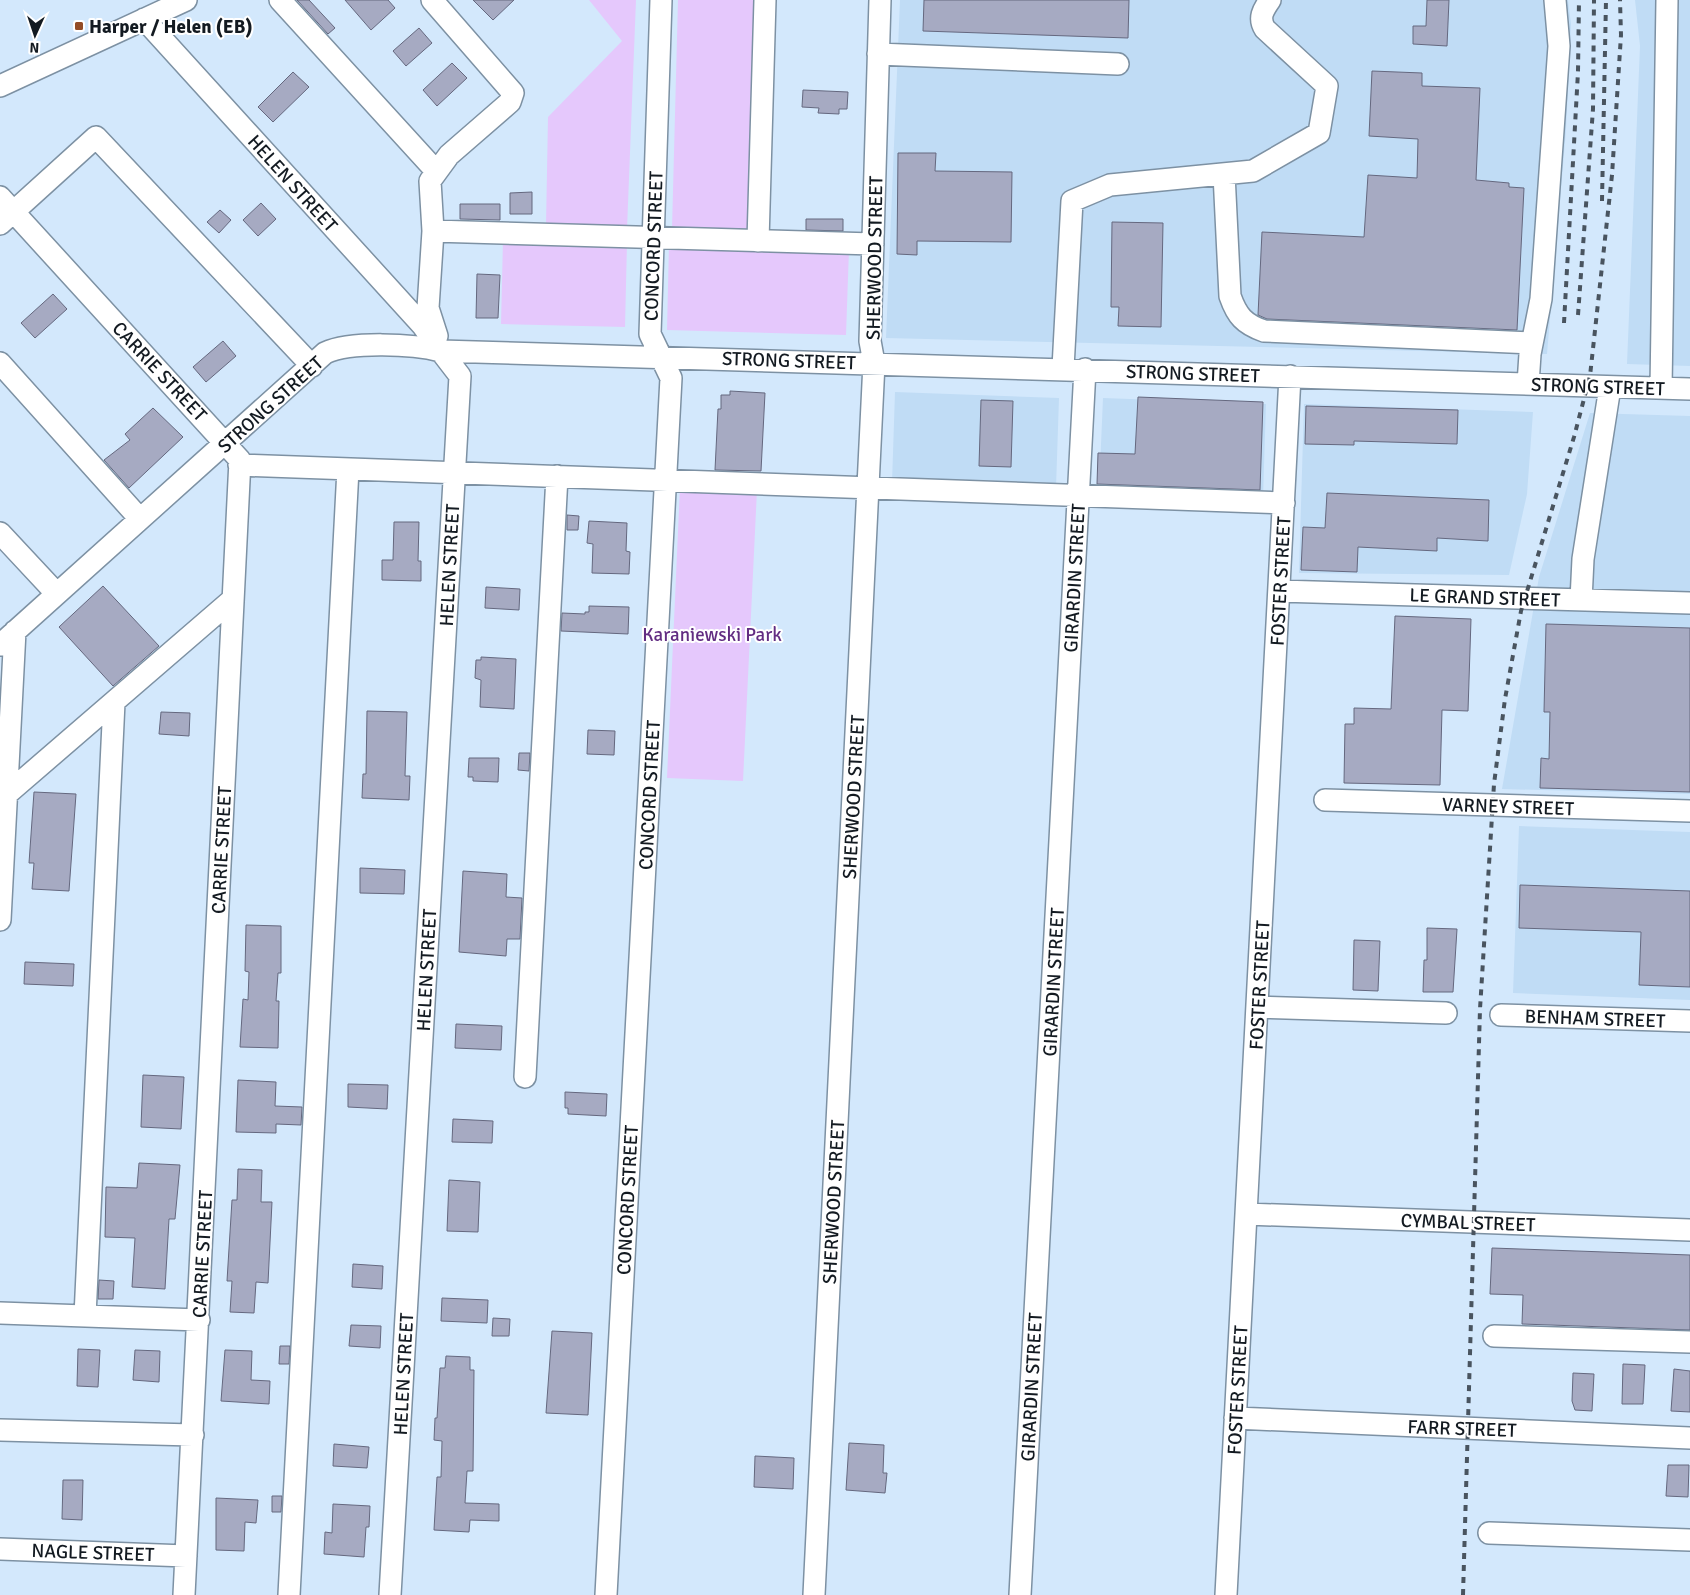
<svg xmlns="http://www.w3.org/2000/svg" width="1690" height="1595" font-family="Signika,sans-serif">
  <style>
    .built { fill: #c0dcf5 }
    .green { fill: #e5c8fc }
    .building { fill: #a6aac2; stroke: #65687f }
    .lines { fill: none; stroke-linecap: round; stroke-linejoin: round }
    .minor-casing { stroke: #7d91a3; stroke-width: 24 }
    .minor { stroke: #fff; stroke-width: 21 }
    .rail { stroke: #49545f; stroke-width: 4; stroke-dasharray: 6 6; stroke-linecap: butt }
    .poi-dot { fill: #934c26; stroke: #fff; stroke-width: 2 }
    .labels { text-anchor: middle; stroke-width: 4; stroke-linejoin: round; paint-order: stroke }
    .poi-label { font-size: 19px; font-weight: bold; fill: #131a21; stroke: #fff; text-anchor: start }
    .street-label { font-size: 19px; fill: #131a21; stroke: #fff }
    .park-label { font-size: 19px; fill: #622d82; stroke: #fff }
  </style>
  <rect width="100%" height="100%" fill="#d3e8fc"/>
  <path class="built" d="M900,0H1568L1571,24L1566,130L1547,354L886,338Z
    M1635,0H1690V366L1627,364L1640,46Z
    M895,392L1059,398L1056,488L892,483Z
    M1103,398L1266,404L1263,497L1099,491Z
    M1304,404L1533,412L1527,494L1509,575L1299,573Z
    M1590,413L1690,416V794L1502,789L1539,577Z
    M1519,826L1690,832V1000L1513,993Z"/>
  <path class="green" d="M589,0H636L627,229L546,225L548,117L622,41Z
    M678,0H754L748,231L672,229Z
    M503,240L627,243L625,327L501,324Z
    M669,244L849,249L846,335L667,330Z
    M680,487L757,490L743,781L667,778Z"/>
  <path class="building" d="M297,0H309L335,28L328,34Z
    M345,0H388L395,8L371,30Z
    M473,0H514L493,20Z
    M924,0H1129L1128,38L923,31Z
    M1427,0H1449L1447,46L1413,44V26H1426Z
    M419,28L432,43L406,66L393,51Z
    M452,63L467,78L437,106L423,90Z
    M1372,71L1422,73V86L1480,88L1476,180L1509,183V187L1524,188L1517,330L1267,319L1258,315L1262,232L1364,237L1368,175L1417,178L1418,139L1369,136Z
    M293,72L309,87L273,122L258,107Z
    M803,90L848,92L847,109H839V114L818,113L819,108L802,107Z
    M898,153H936L935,171L1012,172L1011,242L917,241V255L897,254Z
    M532,192V214H510V193Z
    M261,203L276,219L258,236L243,220Z
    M460,204H500V220L460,219Z
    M220,210L231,220L219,233L207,222Z
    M806,219H843V231L806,230Z
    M1112,222L1163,223L1161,327L1118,326L1119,307H1111Z
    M477,274L500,275L498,318H476Z
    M53,294L67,309L35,338L21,323Z
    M223,341L236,356L206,382L193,367Z
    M730,391L765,393L761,471L715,470L718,409H721V395H730Z
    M1138,397L1263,402L1260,490L1097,484L1098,453L1135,454Z
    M981,400L1013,401L1011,467L979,466Z
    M1306,406L1458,410L1457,444L1354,441V445L1305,444Z
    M153,408L183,437L129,488L104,460L130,440L125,434Z
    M1327,493L1489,500L1488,541L1437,538V551L1358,547L1357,572L1301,570L1303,527L1325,528Z
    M567,515L579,516L578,530H567Z
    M589,521L627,523L626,551L630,552L629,574L592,573L593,544L587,543Z
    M394,522H419L418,561H421V581L382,580V560H393Z
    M103,586L159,646L113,686L59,627Z
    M486,587L520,589L519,610L485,608Z
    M589,606L629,607L628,634L561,631L562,613L585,614V612H589Z
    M1395,616L1471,619L1468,711L1442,710L1440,785L1344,783L1345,724H1354V708L1391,709Z
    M1546,624L1690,628V792L1540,788L1541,758L1549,759L1550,712H1544Z
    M481,657L516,659L514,709L480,707L481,680L475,678L476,660H481Z
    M367,711L407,712L405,776H410L409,800L362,798L363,774H366Z
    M161,712L190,713L189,736L159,734Z
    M588,730L615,731L614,755L587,754Z
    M519,753H530L529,771L518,770Z
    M469,758H499L498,782L473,781V777H468Z
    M34,792L76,794L69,891L32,889L34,863H29Z
    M360,868L405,870L404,894L360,893Z
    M463,871L507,874L506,897L522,898L520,939H507L506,956L459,952Z
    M1520,885L1690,891V987L1639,985L1641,932L1519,928Z
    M246,925L281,926V973H278L276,1001H279L278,1048L240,1047L243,999L248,1000L249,972L245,971Z
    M1427,928L1457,929L1453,992H1423L1424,960H1427Z
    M1354,940L1380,941L1378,991L1353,990Z
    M25,962L74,964L73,986L24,984Z
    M456,1024L502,1026L501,1050L455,1048Z
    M143,1075L184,1077L181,1129L141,1127Z
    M238,1080L276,1082L275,1106L302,1107L301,1125L276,1124V1133L236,1132Z
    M348,1084L388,1085L387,1109L348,1107Z
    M565,1092L607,1094L606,1116L568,1114V1108H565Z
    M453,1119L493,1121L492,1143L452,1142Z
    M139,1163L180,1165L175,1219H169L165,1289L132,1287L135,1238L105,1237L106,1187L137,1188Z
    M238,1169L262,1170L261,1202H272L268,1283L256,1282L254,1313L230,1312L232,1281H227L232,1200H237Z
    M449,1180L480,1182L478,1232L447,1231Z
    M1492,1248L1690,1255V1330L1522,1324L1523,1295L1490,1294Z
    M353,1264L383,1266L382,1289L352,1287Z
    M99,1280L114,1281L113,1299H98Z
    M442,1298L488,1300L487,1323L441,1321Z
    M493,1318L510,1319L509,1336H492Z
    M351,1325L381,1326L380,1348L349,1346Z
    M552,1331L592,1333L588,1415L546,1413Z
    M280,1346H290L289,1364H279Z
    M78,1349L100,1350L98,1387L77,1386Z
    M135,1350L160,1351L159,1382L133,1380Z
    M225,1350L252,1351L251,1380L270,1381L269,1404L221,1401Z
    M446,1356L470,1357V1370H474L473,1471H467L465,1503L499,1504V1521L470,1520L469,1532L434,1530L437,1477H441L442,1441L434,1440L435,1418H437L440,1368H445Z
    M1623,1364L1645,1365L1643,1404H1622Z
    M1674,1369L1690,1371V1412L1671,1411Z
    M1573,1373L1594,1374L1592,1411L1575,1410L1572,1401Z
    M849,1443L884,1445L883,1473H887L885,1493L846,1490Z
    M334,1444L369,1447L367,1468L333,1466Z
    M755,1456L794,1458L793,1489L754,1487Z
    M1668,1465H1689L1688,1497L1666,1496Z
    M63,1480H83L82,1520L62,1519Z
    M272,1496H282L281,1512H272Z
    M216,1498L258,1500L256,1523L245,1522L244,1551L216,1550Z
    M333,1504L370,1506L369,1527H366L364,1557L324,1554L325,1532L332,1533Z"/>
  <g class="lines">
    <defs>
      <path id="minor" d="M280,0L436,171
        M432,0L513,93L510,102L449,155L430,181L433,231L428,308L437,336
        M144,19L423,326L441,351
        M878,54L1118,64
        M0,86L186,0
        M1224,174L1230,296C1237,316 1244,324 1264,331L1532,343
        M0,197L240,460L184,1595
        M0,224L96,137L312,366
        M433,231L873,244
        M758,241L765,0
        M0,363L140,519
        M1063,368L1072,201L1110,185L1253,171L1319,133L1327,86L1265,29C1258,18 1263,10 1270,0
        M1528,384L1530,354L1541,299L1559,46L1555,0
        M1661,388L1667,0
        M239,465L1284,503
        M0,533L56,593
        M1279,591L1690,603
        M1581,600L1583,559L1610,387
        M0,645L325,353C351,341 413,344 441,351L1690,389
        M7,794L233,599
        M1325,800L1690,811
        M0,920L15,631
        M1258,1007L1446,1013
        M1501,1015L1690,1021
        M525,1077L557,476
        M1246,1214L1690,1230
        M0,1313L199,1320
        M85,1316L114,702
        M1494,1336L1690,1342
        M1235,1418L1690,1438
        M0,1430L193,1435
        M1489,1533L1690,1540
        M0,1549L186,1556
        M289,1595L348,469
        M390,1595L460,376L440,350
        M606,1595L671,378L650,334L661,0
        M814,1595L874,363L870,341L880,0
        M1020,1595L1085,369
        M1226,1595L1290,376"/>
    </defs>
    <use href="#minor" class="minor-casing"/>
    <use href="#minor" class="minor"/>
    <path class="rail" d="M1602,201L1606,0
      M1578,315L1593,109L1594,0
      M1564,323L1578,72L1579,0
      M1463,1595L1480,1009L1494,784L1505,699L1521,611L1574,437L1590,376L1612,175L1621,35L1620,0"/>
  </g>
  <rect class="poi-dot" x="74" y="21" width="10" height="10" rx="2.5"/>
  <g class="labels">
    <g class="poi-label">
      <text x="89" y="33">Harper / Helen (EB)</text>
    </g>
    <g class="street-label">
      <text transform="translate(293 183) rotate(48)" y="7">HELEN STREET</text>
      <text transform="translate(653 246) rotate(-88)" y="7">CONCORD STREET</text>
      <text transform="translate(874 258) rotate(-89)" y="7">SHERWOOD STREET</text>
      <text transform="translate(789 360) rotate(2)" y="7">STRONG STREET</text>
      <text transform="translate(160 371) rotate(47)" y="7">CARRIE STREET</text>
      <text transform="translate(1193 373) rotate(2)" y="7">STRONG STREET</text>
      <text transform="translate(1598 386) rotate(2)" y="7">STRONG STREET</text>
      <text transform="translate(270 404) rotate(-42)" y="7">STRONG STREET</text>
      <text transform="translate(449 565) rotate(-87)" y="7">HELEN STREET</text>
      <text transform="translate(1074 578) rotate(-87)" y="7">GIRARDIN STREET</text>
      <text transform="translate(1280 581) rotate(-87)" y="7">FOSTER STREET</text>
      <text transform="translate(1485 597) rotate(2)" y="7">LE GRAND STREET</text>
      <text transform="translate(649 795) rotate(-87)" y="7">CONCORD STREET</text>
      <text transform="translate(853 797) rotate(-87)" y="7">SHERWOOD STREET</text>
      <text transform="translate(1508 806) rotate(2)" y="7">VARNEY STREET</text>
      <text transform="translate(221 850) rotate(-87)" y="7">CARRIE STREET</text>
      <text transform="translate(426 970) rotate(-87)" y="7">HELEN STREET</text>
      <text transform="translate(1053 982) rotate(-87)" y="7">GIRARDIN STREET</text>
      <text transform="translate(1259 985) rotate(-87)" y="7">FOSTER STREET</text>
      <text transform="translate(1595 1018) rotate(2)" y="7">BENHAM STREET</text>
      <text transform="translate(627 1200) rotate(-87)" y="7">CONCORD STREET</text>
      <text transform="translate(833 1202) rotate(-87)" y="7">SHERWOOD STREET</text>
      <text transform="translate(1468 1222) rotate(2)" y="7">CYMBAL STREET</text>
      <text transform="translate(202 1254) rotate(-87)" y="7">CARRIE STREET</text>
      <text transform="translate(403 1374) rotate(-87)" y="7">HELEN STREET</text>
      <text transform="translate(1031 1387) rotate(-87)" y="7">GIRARDIN STREET</text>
      <text transform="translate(1237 1390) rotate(-87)" y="7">FOSTER STREET</text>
      <text transform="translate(1462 1428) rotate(2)" y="7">FARR STREET</text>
      <text transform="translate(93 1552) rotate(2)" y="7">NAGLE STREET</text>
    </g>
    <g class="park-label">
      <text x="712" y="641">Karaniewski Park</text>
    </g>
  </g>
  <g transform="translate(35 35) rotate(183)" stroke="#ffffff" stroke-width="4" paint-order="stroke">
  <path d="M0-4L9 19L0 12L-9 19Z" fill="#131a21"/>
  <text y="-8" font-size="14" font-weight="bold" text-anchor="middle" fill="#131a21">N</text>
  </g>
</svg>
